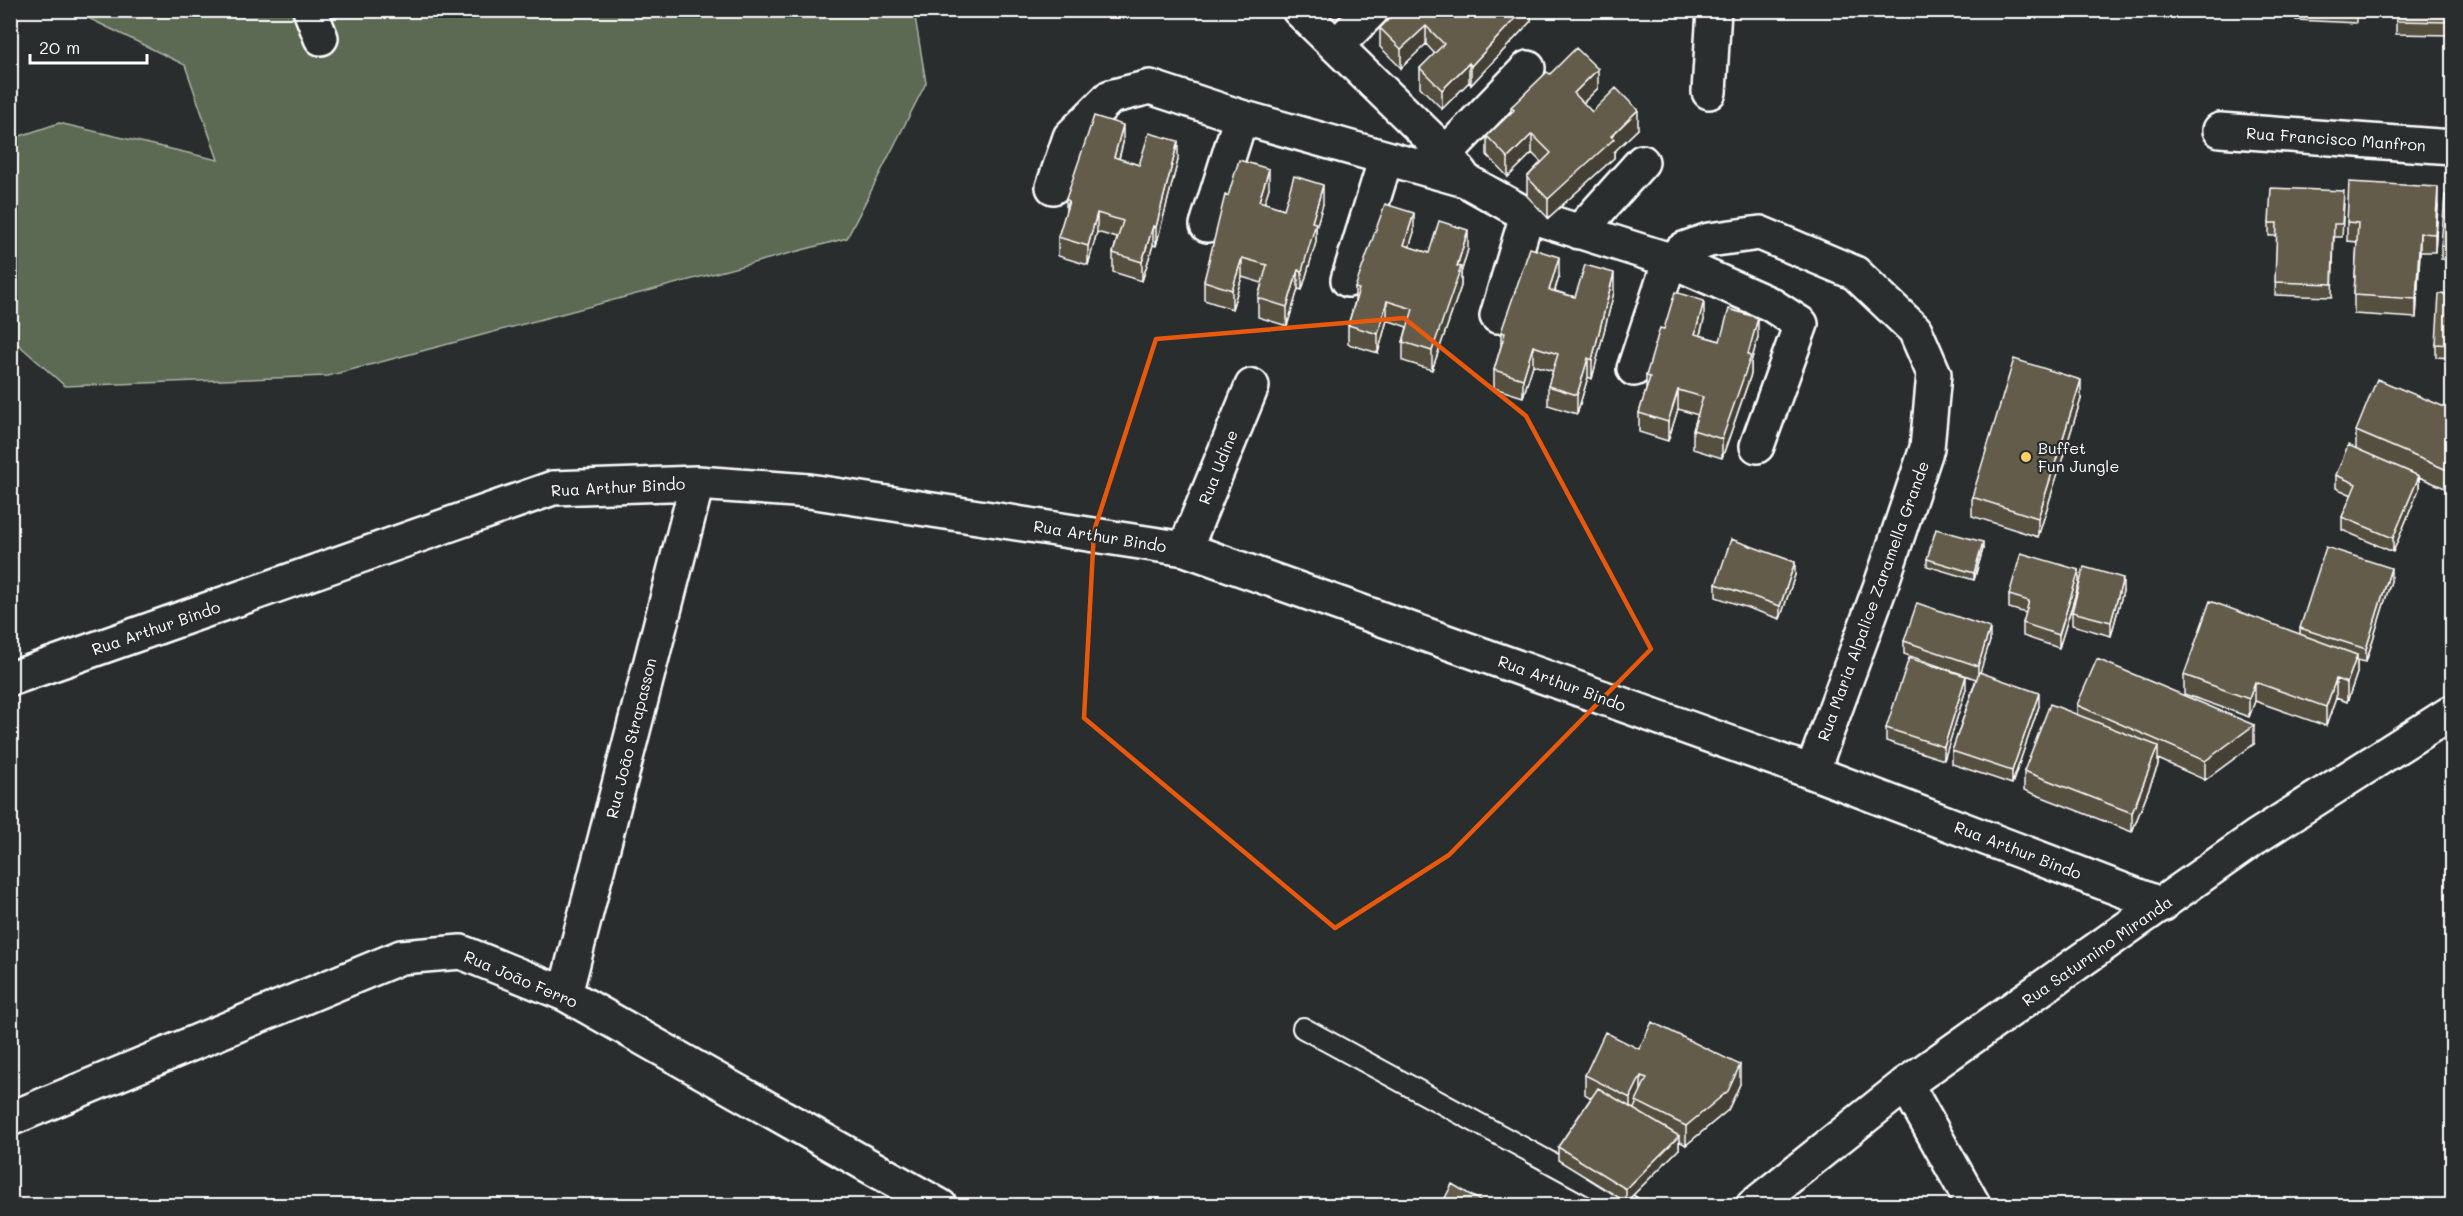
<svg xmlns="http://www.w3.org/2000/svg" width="2463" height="1216" font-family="Mali,sans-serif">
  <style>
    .green { fill: #5c6a52; stroke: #aeb4a8; stroke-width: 1.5 }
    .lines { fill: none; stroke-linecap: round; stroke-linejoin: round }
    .service-casing { stroke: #fff; stroke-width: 24 }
    .minor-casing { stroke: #fff; stroke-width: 38 }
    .secondary-casing { stroke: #fff; stroke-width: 38 }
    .service { stroke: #2a2d2e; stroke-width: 20 }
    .minor { stroke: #2a2d2e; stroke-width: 33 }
    .secondary { stroke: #2a2d2e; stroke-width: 33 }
    .wall { fill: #554f41; stroke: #fff; stroke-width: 1.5 }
    .shaded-wall { fill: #454035; stroke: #fff; stroke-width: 1.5 }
    .building { fill: #635c4c; stroke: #fff; stroke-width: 1.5 }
    .marked { fill: none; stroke: #e8590c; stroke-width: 4.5; stroke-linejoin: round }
    .poi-dot { fill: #ffd166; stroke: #2a2d2e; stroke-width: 2 }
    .labels { text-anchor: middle; stroke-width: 4.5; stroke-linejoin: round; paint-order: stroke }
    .street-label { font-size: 16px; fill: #fff; stroke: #2a2d2e }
    .poi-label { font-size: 16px; fill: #fff; stroke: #2a2d2e; text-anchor: start }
  </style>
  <rect width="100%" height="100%" fill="#2a2d2e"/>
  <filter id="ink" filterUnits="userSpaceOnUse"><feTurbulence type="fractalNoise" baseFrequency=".0167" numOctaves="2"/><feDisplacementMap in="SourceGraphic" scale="12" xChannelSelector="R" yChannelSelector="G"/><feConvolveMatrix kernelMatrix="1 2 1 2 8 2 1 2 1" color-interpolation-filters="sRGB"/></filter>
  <g filter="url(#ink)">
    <path class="green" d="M74,11H914L926,83L847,238L328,376L65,386L11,338V139L59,123L218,160L185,65Z"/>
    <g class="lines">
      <defs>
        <path id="service" d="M1303,1028L1630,1206"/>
        <path id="minor" d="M310,10L321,38
          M1299,10L1446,153L1465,180
          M1336,46L1372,10
          M1709,92L1714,10
          M2220,130L2452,147
          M1446,153L1528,68
          M1053,187L1070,137L1110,97L1150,87L1241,117L1465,180L1527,215L1670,260L1684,249L1709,240L1760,233L1855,273L1915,330L1934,374L1927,448L1882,582L1812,772
          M1207,225L1241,117
          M1579,232L1642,162
          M1348,280L1386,158
          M1497,316L1527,215
          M1634,369L1670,260L1770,304L1801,324L1757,446
          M1185,549L1252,386
          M10,679L553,488L697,483L809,491L1185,549L1812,772L2162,905
          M565,994L697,483
          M1906,1084L1974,1206
          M10,1119L401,957L461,952L565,994L940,1206"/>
        <path id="secondary" d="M1753,1206L1906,1084L2256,837L2452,712"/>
      </defs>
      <use href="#service" class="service-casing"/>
      <use href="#minor" class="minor-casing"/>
      <use href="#secondary" class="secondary-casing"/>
      <use href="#service" class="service"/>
      <use href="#minor" class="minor"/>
      <use href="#secondary" class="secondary"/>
    </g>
    <path class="wall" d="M1531,10V21L1471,85L1469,82L1442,109L1420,87V68L1435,54L1426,44L1401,68L1380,47V28Z
      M2296,10H2356V23L2296,20Z
      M2396,10H2451L2450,35L2396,34Z
      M1550,74L1598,88L1583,103L1592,112L1638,129L1614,152V158L1548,218L1527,196V177L1541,162L1532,153L1508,177L1487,155V136L1511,112V107Z
      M1123,143L1119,159L1139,165L1178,160L1156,246L1153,245L1142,281L1113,272V253L1117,238L1097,232L1088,265L1058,256V237L1066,212V199Z
      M1269,188L1264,203L1284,209L1323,204L1316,228V242L1302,290L1298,289L1287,326L1258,317V298L1262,283L1242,277L1232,309L1204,300V281L1228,196Z
      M2452,196V260L2441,259V246Z
      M2344,204L2342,237H2334L2332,297L2275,295L2277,236H2269V223Z
      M2438,206L2435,252H2420L2416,318L2354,314V295L2357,242L2347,241V222Z
      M1414,232L1409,247L1429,253L1468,249L1461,273V286L1432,370L1403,361V342L1407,327L1387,320L1378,353L1348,344V325L1355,301V288Z
      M1559,276L1555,291L1575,297L1614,292L1592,379L1588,377L1577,414L1548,405V386L1553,371L1533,365L1523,397L1494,388V370L1501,346V332Z
      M2452,295V358L2436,357V344Z
      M1704,320L1700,335L1720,341L1758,337L1751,362V374L1722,458L1693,449V430L1698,415L1678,409L1668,441L1639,432V413L1646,390V376L1664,329Z
      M2081,399L2038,537L1972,516V497Z
      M2452,410V491L2419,477V489L2393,552L2342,530V517L2352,495L2336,488V475L2356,448V431Z
      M1983,549L1974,580L1927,566V559Z
      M1795,575L1780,619L1716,597V584Z
      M2391,581L2366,662L2357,660V673L2347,702L2336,698L2326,726L2255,701L2249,717L2184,694V675L2300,634V628Z
      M2079,583L2059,648L2023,636V623L2026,613L2009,608V595Z
      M2123,591L2111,636L2072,625V612Z
      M1904,641H1990L1980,672L2039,706L2012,784L1952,764V751L1976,679L1904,654Z
      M1966,689L1944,760L1886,741V728Z
      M2077,705L2254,744L2205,780L2158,759V765L2132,832L2024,790V771L2077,714Z
      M1639,1049L1740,1084L1728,1110L1686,1145L1679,1141V1149L1626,1202L1558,1160V1147L1591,1098L1585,1094V1075Z"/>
    <path class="shaded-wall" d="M1523,10H1531V21L1471,85V66Z
      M1426,26V44L1401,68V49Z
      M1469,63V82L1442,109V90Z
      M1598,69V88L1574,112V93Z
      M1638,110V129L1614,152V158L1548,218V199Z
      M1123,125V143L1114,176V157Z
      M1532,134V153L1508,177V158Z
      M1178,141V160L1156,246V227Z
      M1269,169V188L1259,220V201Z
      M1323,185V204L1316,228V242L1302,290V271L1312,222Z
      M2438,187V206L2435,252V234Z
      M1097,213V232L1088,265V246Z
      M1414,213V232L1404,264V245Z
      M1153,226V245L1142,281V262Z
      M1468,230V249L1461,273V286L1432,370V351Z
      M2420,233V252L2416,318V299Z
      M1559,257V276L1549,309V290Z
      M1242,258V277L1232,309V290Z
      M1298,270V289L1287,326V307Z
      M1614,273V292L1592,379V360Z
      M1387,301V320L1378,353V334Z
      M1704,301V320L1695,352V334Z
      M1758,318V337L1751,362V374L1722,458V439Z
      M1533,346V365L1523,397V379Z
      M1588,358V377L1577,414V395Z
      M2081,380V399L2038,537V518Z
      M1678,390V409L1668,441V422Z
      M2419,476V489L2393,552V538Z
      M1983,542V549L1974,580V573Z
      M1795,562V575L1780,619V606Z
      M2391,568V581L2366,662V649Z
      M2079,570V583L2059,648V635Z
      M2123,578V591L2111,636V622Z
      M1990,628V641L1978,679V666Z
      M2357,655V673L2347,702V683Z
      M1966,676V689L1944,760V747Z
      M2336,679V698L2326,726V707Z
      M2255,682V701L2249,717V699Z
      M2039,693V706L2012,784V771Z
      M2254,725V744L2205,780V761Z
      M2158,746V765L2132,832V813Z
      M1740,1065V1084L1728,1110L1686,1145V1126Z
      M1641,1076V1095L1636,1101V1104L1630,1117V1098Z
      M1679,1136V1149L1626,1202V1189Z"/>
    <path class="building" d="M1398,10H1523L1471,66L1469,63L1442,90L1420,68L1444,44L1426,26L1401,49L1380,28Z
      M2396,10H2450V22L2396,21Z
      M1576,48L1598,69L1574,93L1592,112L1616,88L1638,110L1611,136L1614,139L1548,199L1527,177L1551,153L1532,134L1508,158L1487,136L1514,110L1511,107L1547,72L1550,74Z
      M1094,116L1123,125L1114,157L1139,165L1149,133L1178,141L1156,227L1153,226L1142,262L1113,253L1123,221L1097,213L1088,246L1058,237L1069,201L1066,199Z
      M1239,160L1269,169L1259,201L1284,209L1294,176L1323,185L1312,222L1316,223L1302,271L1298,270L1287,307L1258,298L1267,265L1242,258L1232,290L1204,281L1225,195L1228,196Z
      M2349,182L2438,187L2435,234L2420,233L2416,299L2354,295L2358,223L2347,222Z
      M2271,188L2344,191L2342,224H2334L2332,284L2275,282L2277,223H2269Z
      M2445,195L2452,196V247L2441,246Z
      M1385,204L1414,213L1404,245L1429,253L1439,221L1468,230L1457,266L1461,267L1432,351L1403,342L1413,309L1387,301L1378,334L1348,325L1359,289L1355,288Z
      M1530,248L1559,257L1549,290L1575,297L1585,265L1614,273L1592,360L1588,358L1577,395L1548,386L1558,354L1533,346L1523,379L1494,370L1505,333L1501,332Z
      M1675,292L1704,301L1695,334L1720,341L1729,309L1758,318L1748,354L1751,356L1722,439L1693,430L1703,397L1678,390L1668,422L1639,413L1650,377L1646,376L1660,328L1664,329Z
      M2439,294L2452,295V345L2436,344Z
      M2014,359L2081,380L2038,518L1972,497Z
      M2377,379L2452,410V472L2356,431Z
      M2348,445L2419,476L2393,538L2342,517L2356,484L2336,475Z
      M1936,529L1983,542L1974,573L1927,559Z
      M1731,539L1795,562L1780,606L1716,584Z
      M2326,547L2391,568L2366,649L2300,628Z
      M2021,553L2079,570L2059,635L2023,623L2029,601L2009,595Z
      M2084,567L2123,578L2111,622L2072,612Z
      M2210,601L2357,655L2347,683L2336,679L2326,707L2255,682L2249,699L2184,675Z
      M1917,603L1990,628L1978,666L1904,641Z
      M1909,658L1966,676L1944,747L1886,728Z
      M2097,659L2254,725L2205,761L2077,705Z
      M1979,672L2039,693L2012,771L1952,751Z
      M2050,704L2158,746L2132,813L2024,771Z
      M1652,1022L1740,1065L1728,1091L1686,1126L1636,1101L1647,1078L1641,1076L1630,1098L1585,1075L1605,1032L1639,1049Z
      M1598,1088L1679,1136L1626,1189L1558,1147Z
      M1452,1184L1489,1206H1441Z"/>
  </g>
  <path class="marked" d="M1404,318L1526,416L1651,649L1449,855L1335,928L1084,718L1094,531L1156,339Z"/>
  <circle class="poi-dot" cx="2026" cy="457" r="6"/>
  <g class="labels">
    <g class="street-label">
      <text transform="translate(2336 139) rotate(4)" y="6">Rua Francisco Manfron</text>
      <text transform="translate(1218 467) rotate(-68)" y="6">Rua Udine</text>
      <text transform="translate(618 487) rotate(-3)" y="6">Rua Arthur Bindo</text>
      <text transform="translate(1100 536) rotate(9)" y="6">Rua Arthur Bindo</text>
      <text transform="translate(1873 601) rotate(-70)" y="6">Rua Maria Alpalice Zaramella Grande</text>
      <text transform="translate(156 628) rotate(-19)" y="6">Rua Arthur Bindo</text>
      <text transform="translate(1562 683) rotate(20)" y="6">Rua Arthur Bindo</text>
      <text transform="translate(631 738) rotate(-76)" y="6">Rua João Strapasson</text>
      <text transform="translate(2018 850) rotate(21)" y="6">Rua Arthur Bindo</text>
      <text transform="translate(2097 951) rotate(-35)" y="6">Rua Saturnino Miranda</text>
      <text transform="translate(521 979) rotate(23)" y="6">Rua João Ferro</text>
    </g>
    <g class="poi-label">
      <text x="2038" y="454">Buffet<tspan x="2038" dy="18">Fun Jungle</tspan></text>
    </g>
  </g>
  <rect width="2463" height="1216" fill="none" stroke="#2a2d2e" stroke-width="36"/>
  <rect x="18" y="18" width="2427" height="1180" fill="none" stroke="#fff" stroke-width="2" filter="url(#ink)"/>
  <path d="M30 54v9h117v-9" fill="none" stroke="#ffffff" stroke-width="3"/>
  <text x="39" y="54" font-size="18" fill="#ffffff" stroke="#2a2d2e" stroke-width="4.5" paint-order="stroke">20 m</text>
</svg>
